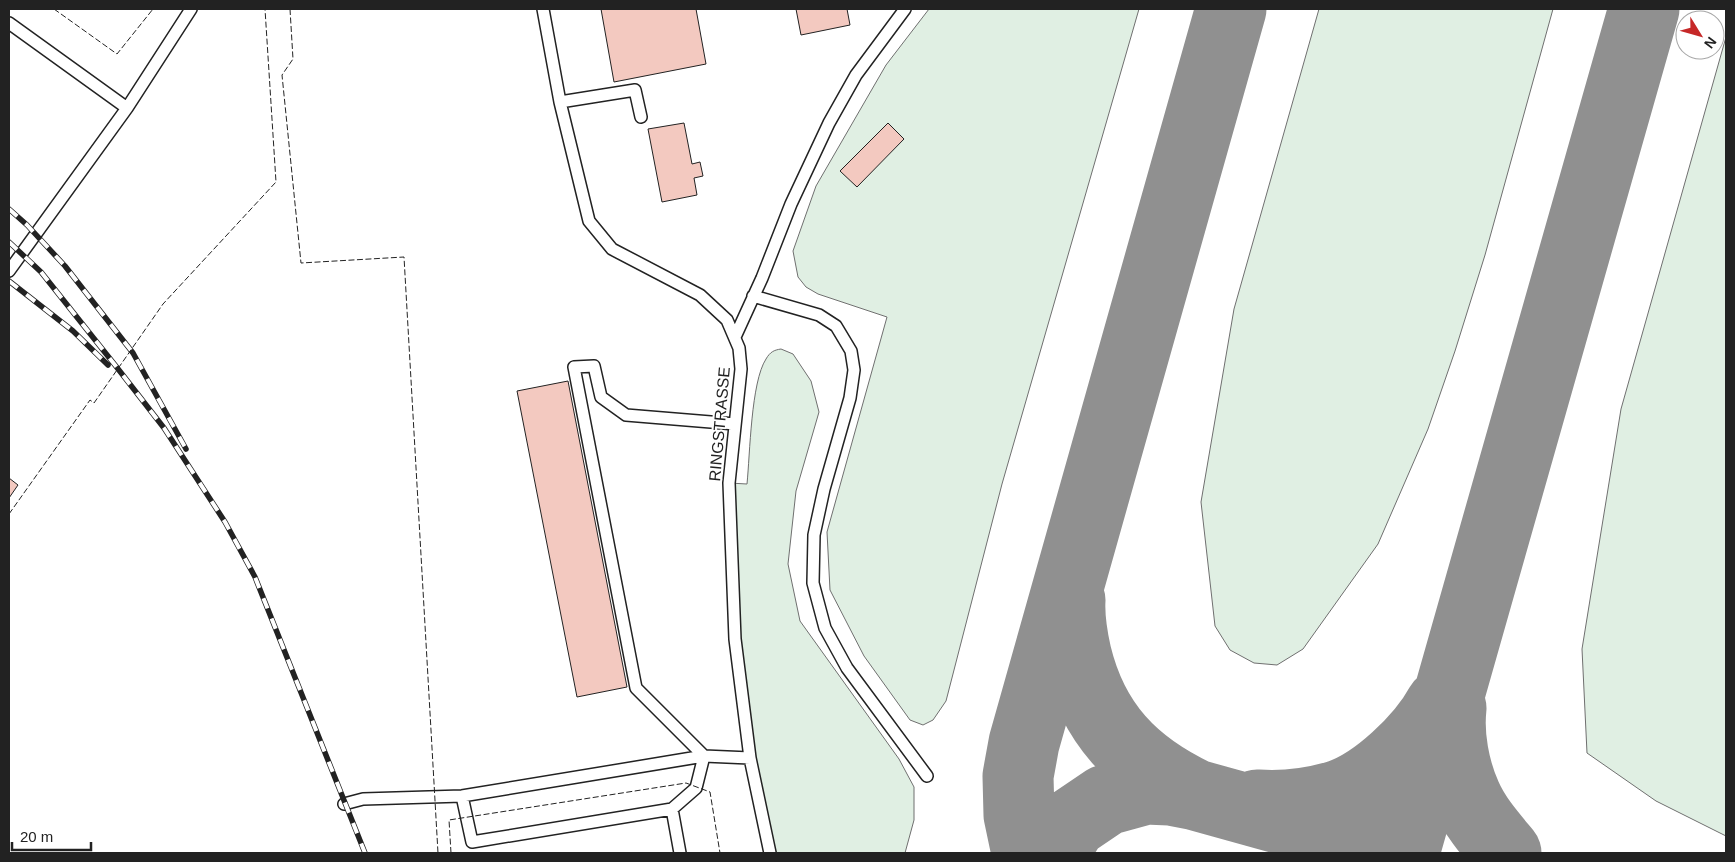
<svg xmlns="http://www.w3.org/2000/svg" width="1735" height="862" font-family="Helvetica,sans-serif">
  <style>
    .green { fill: #e0efe3; stroke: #6f6f6f }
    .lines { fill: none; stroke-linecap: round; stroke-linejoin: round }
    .taxiway { stroke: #909090; stroke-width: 71 }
    .building { fill: #f3c9c0; stroke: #222 }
    .service-casing { stroke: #222; stroke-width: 14 }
    .service { stroke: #fff; stroke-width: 11 }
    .rail-casing { stroke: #222; stroke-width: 5.5 }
    .rail { stroke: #fff; stroke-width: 4; stroke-dasharray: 11; stroke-linecap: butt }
    .fence { stroke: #222; stroke-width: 1; stroke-dasharray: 6 2.5; stroke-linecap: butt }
    .labels { text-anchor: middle; stroke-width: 4; stroke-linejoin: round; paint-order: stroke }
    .street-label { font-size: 16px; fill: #222; stroke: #fff }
  </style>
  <rect width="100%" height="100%" fill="#fff"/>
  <path class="green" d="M929,9H1139L1002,484L946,701L933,720L923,725L910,720L864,656L830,590L827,532L887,317L818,294L806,287L798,277L793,251L816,186L886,65Z
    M1319,9H1553L1485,255L1455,351L1428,429L1378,544L1303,649L1277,665L1254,663L1230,650L1215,626L1201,502L1234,309Z
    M1726,37V836L1656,801L1587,753L1582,649L1621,409Z
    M781,349L793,354L811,381L819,412L796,491L788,564L800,621L899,759L914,787V820L905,853H770L735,639L729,483L747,484C750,454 751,382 766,359C770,352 774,350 781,349Z"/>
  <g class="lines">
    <path class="taxiway" d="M1070,600C1069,619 1072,636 1076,654C1093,724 1133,765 1196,795
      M1451,708C1448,736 1454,769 1466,796C1475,817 1491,835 1506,853
      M1257,805C1283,807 1312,803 1337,796C1375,784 1422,739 1441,704
      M1027,853L1019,815L1018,776L1024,743L1231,9
      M1053,853L1072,823L1106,800L1146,789L1170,790L1196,795L1404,853
      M1404,853L1644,9"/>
  </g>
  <path class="building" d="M601,9H696L706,64L614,82Z
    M796,9H847L850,25L801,35Z
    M684,123L692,164L700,162L703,176L694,178L697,195L662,202L648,129Z
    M888,123L904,139L857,187L840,171Z
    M568,381L627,687L577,697L517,391Z
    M9,478L18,485L9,498Z"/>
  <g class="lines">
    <defs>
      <path id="service" d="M543,9L560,102L589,221L612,249L700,295L727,320L739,348L741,369L729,483L735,639L750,758L770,853
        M9,23L127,108
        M560,102L635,90L641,117
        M9,271L127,108L191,9
        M753,296L819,315L836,326L851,351L854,370L850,398L824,489L814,535L813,583L825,628L847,668L927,776
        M735,337L762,278L791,204L829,123L856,75L905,9
        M462,796L472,842L672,809L696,788L704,756L636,688L574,367L594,366L601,397L626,415L735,424
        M344,804L363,799L462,796L704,756L750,758
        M672,809L680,853"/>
    </defs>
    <use href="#service" class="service-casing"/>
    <use href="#service" class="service"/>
    <defs>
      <path id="rail" d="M9,209L27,225L65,266L133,353L186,449
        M9,242L41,272L115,365L164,428L225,522L255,577L365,853
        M9,281L73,331L108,365"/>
    </defs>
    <use href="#rail" class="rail-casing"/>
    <use href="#rail" class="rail"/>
    <path class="fence" d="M54,9L117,54L153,9
      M290,9L293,59L282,75L301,263L404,257L438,853
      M9,514L90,400L94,403L163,304L276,182L265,9
      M451,853L449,820L686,783L710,792L720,853"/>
  </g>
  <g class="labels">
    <g class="street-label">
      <text transform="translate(719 424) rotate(-85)" y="6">RINGSTRASSE</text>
    </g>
  </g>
  <rect width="1735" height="862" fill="none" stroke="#222222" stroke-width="20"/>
  <g transform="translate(1700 35) rotate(127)"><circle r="24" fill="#ffffff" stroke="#a7a7a7"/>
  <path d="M0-4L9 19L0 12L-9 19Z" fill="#c62828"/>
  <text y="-8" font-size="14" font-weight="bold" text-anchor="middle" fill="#222222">N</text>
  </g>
  <path d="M12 842v8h79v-8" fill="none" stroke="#222222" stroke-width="2.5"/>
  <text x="20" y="842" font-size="15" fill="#222222" stroke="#ffffff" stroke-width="4" paint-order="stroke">20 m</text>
</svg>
